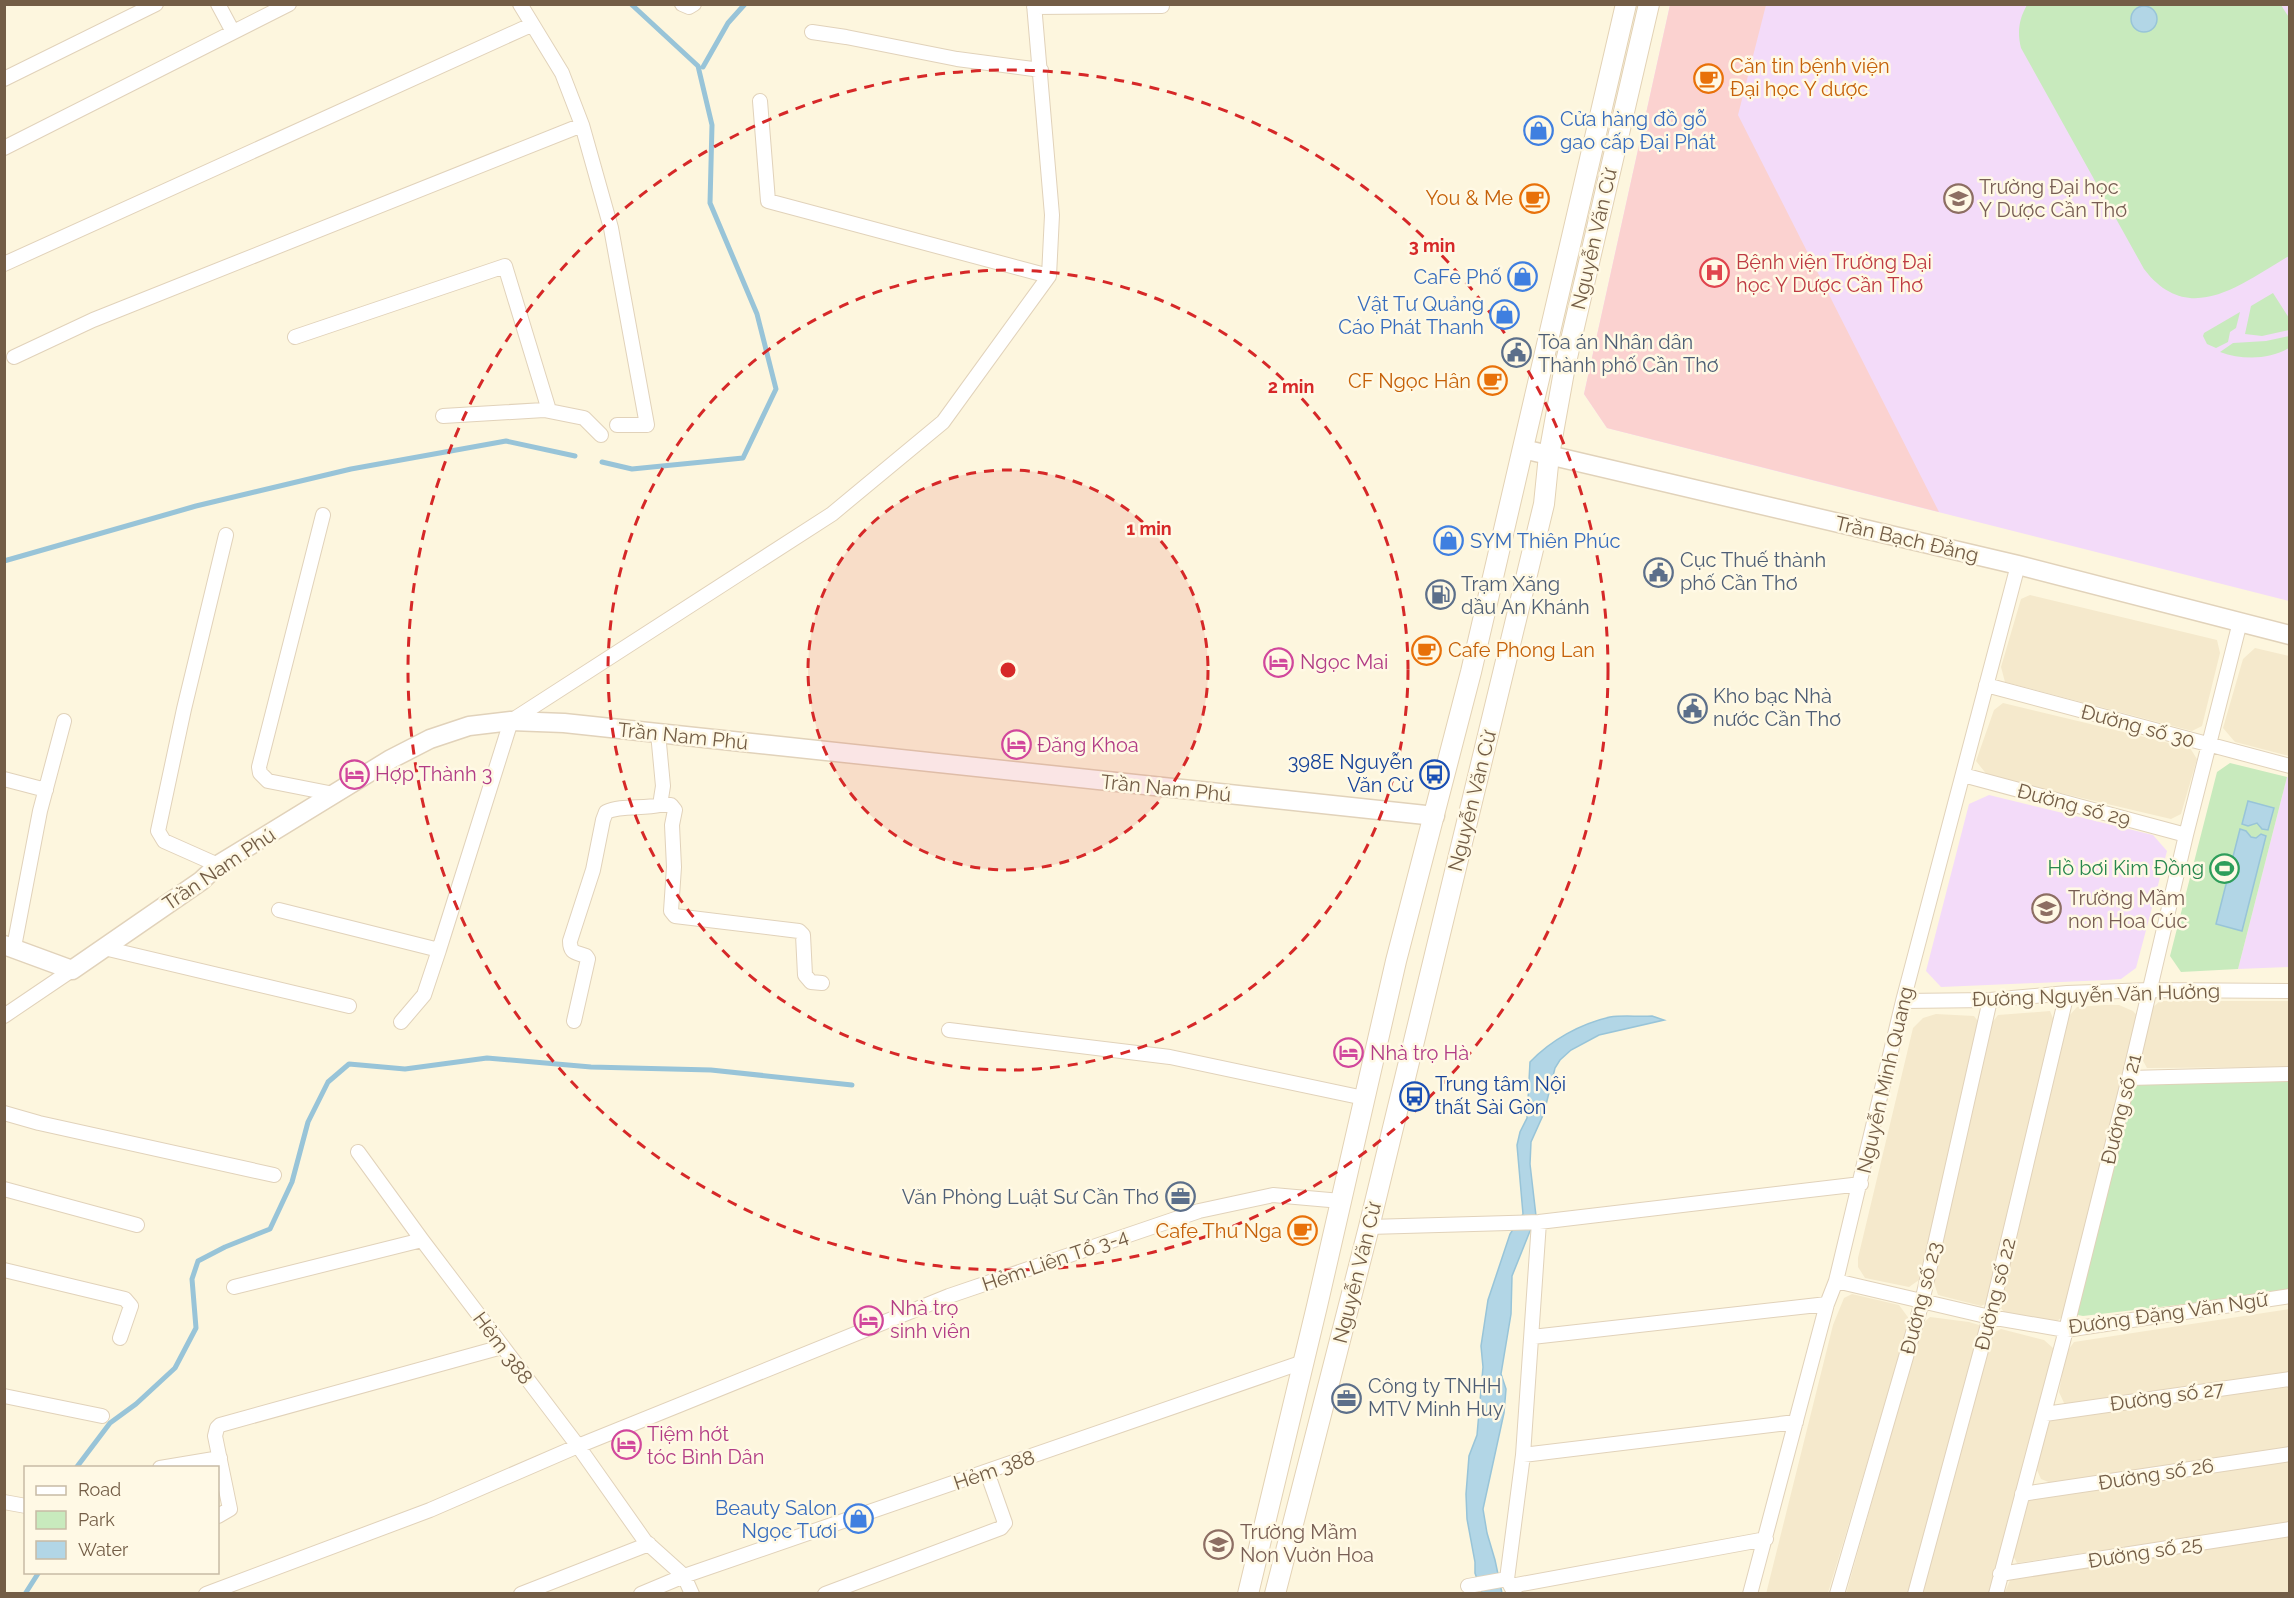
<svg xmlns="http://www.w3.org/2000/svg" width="2294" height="1598" font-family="Raleway,sans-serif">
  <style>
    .residential { fill: #f5e9cc }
    .education { fill: #f3dbf9 }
    .medical { fill: #fbd2d0 }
    .green { fill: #c8eabd }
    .water { fill: #b2d6e6; stroke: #98c4d8; stroke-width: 1.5 }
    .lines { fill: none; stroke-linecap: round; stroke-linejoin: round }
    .stream { stroke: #98c4d8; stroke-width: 5 }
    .minor-casing { stroke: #e1d2ba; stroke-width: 16 }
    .tertiary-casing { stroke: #e1d2ba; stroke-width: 21 }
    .secondary-casing { stroke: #e3d2b5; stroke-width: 22 }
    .minor { stroke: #fff; stroke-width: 14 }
    .tertiary { stroke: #fff; stroke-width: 18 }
    .secondary { stroke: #fff; stroke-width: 20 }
    .ring { fill: none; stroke: #d62828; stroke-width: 3; stroke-dasharray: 10 8 }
    .labels { text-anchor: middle; stroke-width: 5; stroke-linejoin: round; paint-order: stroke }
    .food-label { font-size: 20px; fill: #c56008; stroke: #fff9e5; text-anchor: end }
    .shop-label { font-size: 20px; fill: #366cbe; stroke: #fff9e5; text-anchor: end }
    .education-label { font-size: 20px; fill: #785e54; stroke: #fff9e5; text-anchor: start }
    .street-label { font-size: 20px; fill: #735d46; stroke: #fff9e5 }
    .health-label { font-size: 20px; fill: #be3a42; stroke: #fff9e5; text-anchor: start }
    .service-label { font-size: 20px; fill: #4e5e75; stroke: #fff9e5; text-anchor: start }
    .hotel-label { font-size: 20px; fill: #b23c85; stroke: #fff9e5; text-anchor: start }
    .transit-label { font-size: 20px; fill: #164399; stroke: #fff9e5; text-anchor: end }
    .leisure-label { font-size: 20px; fill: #27864d; stroke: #fff9e5; text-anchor: end }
    .centre { fill: #d62828; stroke: #fff9e5; stroke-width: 3 }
    .ring-label { font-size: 18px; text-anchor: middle; font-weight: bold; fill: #d62828; stroke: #fff9e5; stroke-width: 5; stroke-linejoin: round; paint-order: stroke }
  </style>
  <rect width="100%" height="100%" fill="#fdf6de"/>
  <path class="residential" d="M2030,595L2217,640L2220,653L2202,726L2192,731L2005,682L2001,667L2021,599Z
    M2255,648L2289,656V756L2235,742L2223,728L2243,659Z
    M2003,703L2190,748L2197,759L2181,814L2171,819L1988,776L1976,761L1994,710Z
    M2160,1001H2289V1067L2147,1068L2141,1057L2151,1009Z
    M2105,1005H2119L2133,1011L2140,1019L2066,1314L2057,1321L2004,1312L1998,1304L2069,1016L2077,1007Z
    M2050,1011L2054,1021L1990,1302L1981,1306L1938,1295L1933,1280L1991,1024L1998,1015Z
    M1936,1014L1974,1016L1981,1025L1919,1280L1909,1287L1865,1278L1858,1267V1258L1913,1028L1923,1018Z
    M1852,1294L1899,1305L1910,1320L1828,1593L1766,1594L1833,1325L1844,1298Z
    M2289,1309V1376L2069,1407L2064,1403L2059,1392L2066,1353L2074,1342Z
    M1930,1317L1969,1322L1979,1325L1981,1332L1910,1593L1846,1594L1922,1324Z
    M2001,1329L2044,1340L2053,1348L2054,1356L1993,1593L1920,1594L1991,1338L1993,1333Z
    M2289,1387V1449L2051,1483L2041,1479L2037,1470L2044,1431L2049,1422L2057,1416Z
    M2289,1459V1523L2017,1563L2011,1552L2022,1509L2028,1500Z
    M2289,1537V1593L2004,1594L2011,1578Z"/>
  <path class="education" d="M1670,5H2289V601L1607,428L1584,394Z
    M2287,777L2289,778V967L2238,969Z
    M1989,795L2153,835L2167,851L2136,968L2121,979L2107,980L1941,987L1926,971L1969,804Z"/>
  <path class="medical" d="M1670,5H1766L1738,115L1939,512L1607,428L1584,394Z"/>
  <path class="green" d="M2027,5H2281L2290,19L2289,256C2241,284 2189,328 2144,269L2021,48C2017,32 2019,19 2027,5Z
    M2273,293L2289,318V330L2262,336L2245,334L2251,306Z
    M2240,312L2236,328L2230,332L2228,342L2216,348L2207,344L2203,336L2204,333Z
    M2289,336V348C2269,360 2242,360 2220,352L2233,343L2266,341Z
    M2230,763L2287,777L2238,969L2181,972L2170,956L2217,772Z
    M2289,1080V1292L2083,1316L2078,1315L2074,1309L2130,1089L2140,1084Z"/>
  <path class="water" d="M2131 19a13 13 0 1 1 26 0a13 13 0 1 1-26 0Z
    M2248,801L2274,808L2268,830L2262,829L2257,823L2248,826L2242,824Z
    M2240,829L2246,831L2251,837L2256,838L2261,834L2266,836L2242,931L2216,924Z
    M1652,1016L1664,1020L1599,1035L1571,1050L1560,1060L1555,1068L1544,1113L1531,1142L1530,1164L1536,1216L1512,1276L1511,1314L1501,1374L1506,1389L1504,1413L1483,1509L1487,1533L1495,1560L1502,1593H1482L1475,1573V1562L1467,1519L1466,1494L1469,1456L1477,1435L1483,1367L1481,1346L1488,1300L1510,1234L1523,1214L1517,1145L1520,1132L1527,1118L1530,1062C1551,1040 1580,1024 1610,1017C1623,1015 1639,1017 1652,1016Z"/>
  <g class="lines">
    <path class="stream" d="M703,67L728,23L745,4
      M602,462L632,469L743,458L776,389L757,314L710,203L712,125L698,66L631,4
      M4,561L196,506L351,469L506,441L575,456
      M76,1468L110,1423L136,1404L175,1368L196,1328L192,1279L198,1261L225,1247L270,1229L292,1182L308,1122L328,1082L349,1064L405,1069L487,1058L591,1067L711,1070L852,1085
      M25,1594L39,1572"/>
    <defs>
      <path id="minor" d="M218,4L233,32
        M520,4L562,73L582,125L611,228L647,425H617
        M682,4L689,7L694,4
        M1034,4L1052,215L1049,276
        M1034,7L1162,6
        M812,32L846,37L957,59L1041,70
        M4,79L156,4
        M4,148L289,4
        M4,264L531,25
        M295,337L505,266L548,407L544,410L443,416
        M14,357L93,320L582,125
        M544,410L584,418L601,435
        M323,515L259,767L260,773L268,781L334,794
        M1986,685L2290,766
        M1963,775L2186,835
        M4,779L46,790
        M660,805H671L675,810L672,825L674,867L671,911L675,916L799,931L803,935L805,975L811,982L822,983
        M218,865L164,841L158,831L184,709L226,535
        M279,910L439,950L511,721L832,514L943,422L1049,276L768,201L760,101
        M14,947L40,811L64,721
        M104,948L349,1006
        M1903,1001L1990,1000L2067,993L2150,990L2290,991
        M4,1016L72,970
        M574,1021L588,959L586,956C576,952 570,954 570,941L593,870L603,820L606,812C621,805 643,809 660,805L663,786L658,733
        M401,1022L424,995L439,950
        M949,1030L1170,1057L1364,1098
        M2129,1078L2290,1074
        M4,1113L39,1123L274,1175
        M358,1152L422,1240L578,1446L645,1541L684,1576L692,1594
        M4,1189L137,1225
        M1369,1227L1539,1222L1861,1184
        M4,1270L125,1299L131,1306L120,1338
        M1836,1281L1990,1317L2066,1330L2290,1296
        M234,1287L422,1240
        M1532,1337L1827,1304
        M4,1396L102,1416
        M2045,1414L2290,1379
        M1523,1455L1796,1422
        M160,1468L220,1458
        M2022,1494L2290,1454
        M4,1502L26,1506
        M218,1516L230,1509L215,1436L217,1428L220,1425L502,1347
        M2000,1574L2290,1529
        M1468,1586L1507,1579
        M1511,1586L1766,1539
        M206,1594L430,1510L578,1446L949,1296L1199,1211L1273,1195L1341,1201
        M521,1594L649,1544
        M641,1594L684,1576L1303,1362
        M825,1594L1001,1528L1005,1523L987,1472
        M1515,1594L1507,1579L1523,1455L1539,1222
        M1750,1594L1827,1304L1836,1281L1903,1001L2018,565
        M1837,1594L1922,1302L1990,1000
        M1915,1594L1990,1317L2067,993
        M1996,1594L2066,1330L2129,1078L2186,835L2240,622"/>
      <path id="tertiary" d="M1523,449L2018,565L2290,635
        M4,945L72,970L201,881L218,865L391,759L430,739L469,726L511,721L564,723L1435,816"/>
      <path id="secondary" d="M1248,1594L1317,1306L1396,961L1471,672L1626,4
        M1275,1594L1369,1227L1544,504L1549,455L1565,366L1649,4"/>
    </defs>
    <use href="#minor" class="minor-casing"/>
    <use href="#tertiary" class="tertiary-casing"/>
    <use href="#secondary" class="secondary-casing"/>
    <use href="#minor" class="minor"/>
    <use href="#tertiary" class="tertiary"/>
    <use href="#secondary" class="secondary"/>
  </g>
  <circle cx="1008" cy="670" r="200" fill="#d62828" fill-opacity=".12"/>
  <g class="ring">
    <circle cx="1008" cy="670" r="200"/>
    <circle cx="1008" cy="670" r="400"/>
    <circle cx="1008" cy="670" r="600"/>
  </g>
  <defs>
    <symbol id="cafe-ring" viewBox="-11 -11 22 22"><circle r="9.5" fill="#fff9e5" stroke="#e8710a" stroke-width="1.5"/><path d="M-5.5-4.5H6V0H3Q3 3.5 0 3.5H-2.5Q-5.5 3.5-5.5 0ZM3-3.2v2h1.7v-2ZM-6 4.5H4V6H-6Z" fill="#e8710a"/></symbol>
    <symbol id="shop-ring" viewBox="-11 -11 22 22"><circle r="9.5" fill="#fff9e5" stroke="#3f7fe0" stroke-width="1.5"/><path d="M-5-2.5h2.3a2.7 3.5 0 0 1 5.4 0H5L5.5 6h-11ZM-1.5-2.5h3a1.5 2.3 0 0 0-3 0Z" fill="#3f7fe0"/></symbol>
    <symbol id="university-ring" viewBox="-11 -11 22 22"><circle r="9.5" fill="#fff9e5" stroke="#8d6e63" stroke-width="1.5"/><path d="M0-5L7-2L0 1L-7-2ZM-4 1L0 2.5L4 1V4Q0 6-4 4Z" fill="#8d6e63"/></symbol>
    <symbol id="hospital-ring" viewBox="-11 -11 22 22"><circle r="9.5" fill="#fff9e5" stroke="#e0444e" stroke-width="1.5"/><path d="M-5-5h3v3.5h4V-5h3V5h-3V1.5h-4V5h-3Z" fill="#e0444e"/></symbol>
    <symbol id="civic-ring" viewBox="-11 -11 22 22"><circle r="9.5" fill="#fff9e5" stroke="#5c6f8a" stroke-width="1.5"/><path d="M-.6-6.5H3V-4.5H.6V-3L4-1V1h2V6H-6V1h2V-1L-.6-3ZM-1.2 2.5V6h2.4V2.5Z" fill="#5c6f8a"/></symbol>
    <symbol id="fuel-ring" viewBox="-11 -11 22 22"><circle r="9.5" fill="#fff9e5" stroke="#5c6f8a" stroke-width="1.5"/><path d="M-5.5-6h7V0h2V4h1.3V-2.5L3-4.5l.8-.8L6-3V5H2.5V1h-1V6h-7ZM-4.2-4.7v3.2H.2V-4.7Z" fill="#5c6f8a"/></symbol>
    <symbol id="hotel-ring" viewBox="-11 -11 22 22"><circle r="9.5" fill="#fff9e5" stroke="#d1479c" stroke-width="1.5"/><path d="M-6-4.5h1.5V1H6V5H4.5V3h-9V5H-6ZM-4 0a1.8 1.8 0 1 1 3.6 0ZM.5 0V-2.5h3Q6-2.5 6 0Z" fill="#d1479c"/></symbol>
    <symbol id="bus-ring" viewBox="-11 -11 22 22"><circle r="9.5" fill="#fff9e5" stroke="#1a4fb4" stroke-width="1.5"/><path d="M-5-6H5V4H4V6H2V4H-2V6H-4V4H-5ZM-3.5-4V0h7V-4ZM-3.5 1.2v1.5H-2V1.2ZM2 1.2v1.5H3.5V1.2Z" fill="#1a4fb4"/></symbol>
    <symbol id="stadium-ring" viewBox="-11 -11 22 22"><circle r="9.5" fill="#fff9e5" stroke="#2e9e5b" stroke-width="1.5"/><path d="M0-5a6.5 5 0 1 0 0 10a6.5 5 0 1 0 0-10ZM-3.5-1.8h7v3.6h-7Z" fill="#2e9e5b"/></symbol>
    <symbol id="school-ring" viewBox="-11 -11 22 22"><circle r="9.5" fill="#fff9e5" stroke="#8d6e63" stroke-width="1.5"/><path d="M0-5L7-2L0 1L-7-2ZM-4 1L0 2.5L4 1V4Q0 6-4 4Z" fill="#8d6e63"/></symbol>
    <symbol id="office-ring" viewBox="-11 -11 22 22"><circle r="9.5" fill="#fff9e5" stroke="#5c6f8a" stroke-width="1.5"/><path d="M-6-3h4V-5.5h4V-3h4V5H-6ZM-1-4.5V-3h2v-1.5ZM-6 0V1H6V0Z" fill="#5c6f8a"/></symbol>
  </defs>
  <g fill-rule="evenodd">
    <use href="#cafe-ring" x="1692" y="62" width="33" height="33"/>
    <use href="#shop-ring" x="1522" y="114" width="33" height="33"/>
    <use href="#cafe-ring" x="1518" y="182" width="33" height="33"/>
    <use href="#university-ring" x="1942" y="182" width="33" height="33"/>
    <use href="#hospital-ring" x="1698" y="256" width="33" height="33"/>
    <use href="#shop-ring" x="1506" y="260" width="33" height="33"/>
    <use href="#shop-ring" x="1488" y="298" width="33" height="33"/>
    <use href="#civic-ring" x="1500" y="336" width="33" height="33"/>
    <use href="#cafe-ring" x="1476" y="364" width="33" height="33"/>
    <use href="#shop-ring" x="1432" y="524" width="33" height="33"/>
    <use href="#civic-ring" x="1642" y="556" width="33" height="33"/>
    <use href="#fuel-ring" x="1424" y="578" width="33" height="33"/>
    <use href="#cafe-ring" x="1410" y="634" width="33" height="33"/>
    <use href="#hotel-ring" x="1262" y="646" width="33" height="33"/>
    <use href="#civic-ring" x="1676" y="692" width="33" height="33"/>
    <use href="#hotel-ring" x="1000" y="728" width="33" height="33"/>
    <use href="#hotel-ring" x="338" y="758" width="33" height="33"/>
    <use href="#bus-ring" x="1418" y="758" width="33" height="33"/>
    <use href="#stadium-ring" x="2208" y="852" width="33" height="33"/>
    <use href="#school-ring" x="2030" y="892" width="33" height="33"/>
    <use href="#hotel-ring" x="1332" y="1036" width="33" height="33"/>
    <use href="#bus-ring" x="1398" y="1080" width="33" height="33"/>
    <use href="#office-ring" x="1164" y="1180" width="33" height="33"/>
    <use href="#cafe-ring" x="1286" y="1214" width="33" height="33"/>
    <use href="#hotel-ring" x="852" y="1304" width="33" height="33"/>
    <use href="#office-ring" x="1330" y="1382" width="33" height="33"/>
    <use href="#hotel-ring" x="610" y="1428" width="33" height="33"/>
    <use href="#shop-ring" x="842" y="1502" width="33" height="33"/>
    <use href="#school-ring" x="1202" y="1528" width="33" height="33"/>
  </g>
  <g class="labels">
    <g class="food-label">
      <text x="1730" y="73" text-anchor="start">Căn tin bệnh viện<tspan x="1730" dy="23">Đại học Y dược</tspan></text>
      <text x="1513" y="205">You &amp; Me</text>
      <text x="1471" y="388">CF Ngọc Hân</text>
      <text x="1448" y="657" text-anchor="start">Cafe Phong Lan</text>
      <text x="1282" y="1238">Cafe Thu Nga</text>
    </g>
    <g class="shop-label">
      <text x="1560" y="126" text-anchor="start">Cửa hàng đồ gỗ<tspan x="1560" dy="23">gao cấp Đại Phát</tspan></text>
      <text x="1502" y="284">CaFe Phố</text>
      <text x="1484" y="311">Vật Tư Quảng<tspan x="1484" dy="23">Cáo Phát Thanh</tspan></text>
      <text x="1470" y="548" text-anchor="start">SYM Thiên Phúc</text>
      <text x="837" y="1515">Beauty Salon<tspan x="837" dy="23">Ngọc Tươi</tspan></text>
    </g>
    <g class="education-label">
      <text x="1979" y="194">Trường Đại học<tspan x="1979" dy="23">Y Dược Cần Thơ</tspan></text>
      <text x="2068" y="905">Trường Mầm<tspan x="2068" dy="23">non Hoa Cúc</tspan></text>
      <text x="1240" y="1539">Trường Mầm<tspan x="1240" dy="23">Non Vuờn Hoa</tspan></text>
    </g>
    <g class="street-label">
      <text transform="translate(1594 239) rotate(-77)" y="7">Nguyễn Văn Cừ</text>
      <text transform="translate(1907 539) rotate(13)" y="7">Trần Bạch Đằng</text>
      <text transform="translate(2138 726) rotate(15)" y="7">Đường số 30</text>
      <text transform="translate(683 736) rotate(6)" y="7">Trần Nam Phú</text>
      <text transform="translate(1166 788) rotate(6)" y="7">Trần Nam Phú</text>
      <text transform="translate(1472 801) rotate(-76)" y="7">Nguyễn Văn Cừ</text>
      <text transform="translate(2074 805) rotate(15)" y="7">Đường số 29</text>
      <text transform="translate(219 869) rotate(-34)" y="7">Trần Nam Phú</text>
      <text transform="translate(2096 995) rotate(-2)" y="7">Đường Nguyễn Văn Hưởng</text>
      <text transform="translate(1885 1080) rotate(-77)" y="7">Nguyễn Minh Quang</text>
      <text transform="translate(2121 1109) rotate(-76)" y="7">Đường số 21</text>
      <text transform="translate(1055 1260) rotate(-19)" y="7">Hẻm Liên Tổ 3-4</text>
      <text transform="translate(1357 1273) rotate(-76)" y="7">Nguyễn Văn Cừ</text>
      <text transform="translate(1995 1294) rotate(-76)" y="7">Đường số 22</text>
      <text transform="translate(1921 1298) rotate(-76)" y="7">Đường số 23</text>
      <text transform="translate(2168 1313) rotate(-8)" y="7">Đường Đặng Văn Ngữ</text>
      <text transform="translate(503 1348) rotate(53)" y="7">Hẻm 388</text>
      <text transform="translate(2167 1396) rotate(-8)" y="7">Đường số 27</text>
      <text transform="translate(994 1470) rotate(-19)" y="7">Hẻm 388</text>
      <text transform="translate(2156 1474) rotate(-9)" y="7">Đường số 26</text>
      <text transform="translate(2145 1552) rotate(-9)" y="7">Đường số 25</text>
    </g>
    <g class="health-label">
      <text x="1736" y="269">Bệnh viện Trường Đại<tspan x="1736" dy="23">học Y Dược Cần Thơ</tspan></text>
    </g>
    <g class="service-label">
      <text x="1538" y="349">Tòa án Nhân dân<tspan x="1538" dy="23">Thành phố Cần Thơ</tspan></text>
      <text x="1680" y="567">Cục Thuế thành<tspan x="1680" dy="23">phố Cần Thơ</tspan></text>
      <text x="1461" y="591">Trạm Xăng<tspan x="1461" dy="23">dầu An Khánh</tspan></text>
      <text x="1713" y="703">Kho bạc Nhà<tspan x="1713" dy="23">nước Cần Thơ</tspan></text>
      <text x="1159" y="1204" text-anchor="end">Văn Phòng Luật Sư Cần Thơ</text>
      <text x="1368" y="1393">Công ty TNHH<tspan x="1368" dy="23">MTV Minh Huy</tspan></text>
    </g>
    <g class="hotel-label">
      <text x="1300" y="669">Ngọc Mai</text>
      <text x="1037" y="752">Đăng Khoa</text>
      <text x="375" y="781">Hợp Thành 3</text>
      <text x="1370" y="1060">Nhà trọ Hà</text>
      <text x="890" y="1315">Nhà trọ<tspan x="890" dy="23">sinh viên</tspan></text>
      <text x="647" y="1441">Tiệm hớt<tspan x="647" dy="23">tóc Bình Dân</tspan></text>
    </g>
    <g class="transit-label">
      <text x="1413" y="769">398E Nguyễn<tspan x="1413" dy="23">Văn Cừ</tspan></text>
      <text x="1435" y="1091" text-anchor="start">Trung tâm Nội<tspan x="1435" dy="23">thất Sài Gòn</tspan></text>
    </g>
    <g class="leisure-label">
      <text x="2204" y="875">Hồ bơi Kim Đồng</text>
    </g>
  </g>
  <circle cx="1008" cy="670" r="9" class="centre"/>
  <g class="ring-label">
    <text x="1432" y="252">3 min</text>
    <text x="1291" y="393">2 min</text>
    <text x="1149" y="535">1 min</text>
  </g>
  <rect width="2294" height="1598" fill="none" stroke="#735d46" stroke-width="12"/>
  <rect x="24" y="1466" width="195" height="108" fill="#fff9e5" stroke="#c7bba5" stroke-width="1.5"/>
  <rect x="36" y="1486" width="30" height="9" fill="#ffffff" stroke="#c7bba5" stroke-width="1.5"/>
  <text x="78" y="1496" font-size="18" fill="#735d46">Road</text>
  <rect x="36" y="1511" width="30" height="18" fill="#c8eabd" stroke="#c7bba5" stroke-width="1.5"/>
  <text x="78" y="1526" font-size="18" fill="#735d46">Park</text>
  <rect x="36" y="1541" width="30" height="18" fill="#b2d6e6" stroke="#c7bba5" stroke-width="1.5"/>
  <text x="78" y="1556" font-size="18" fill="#735d46">Water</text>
</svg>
